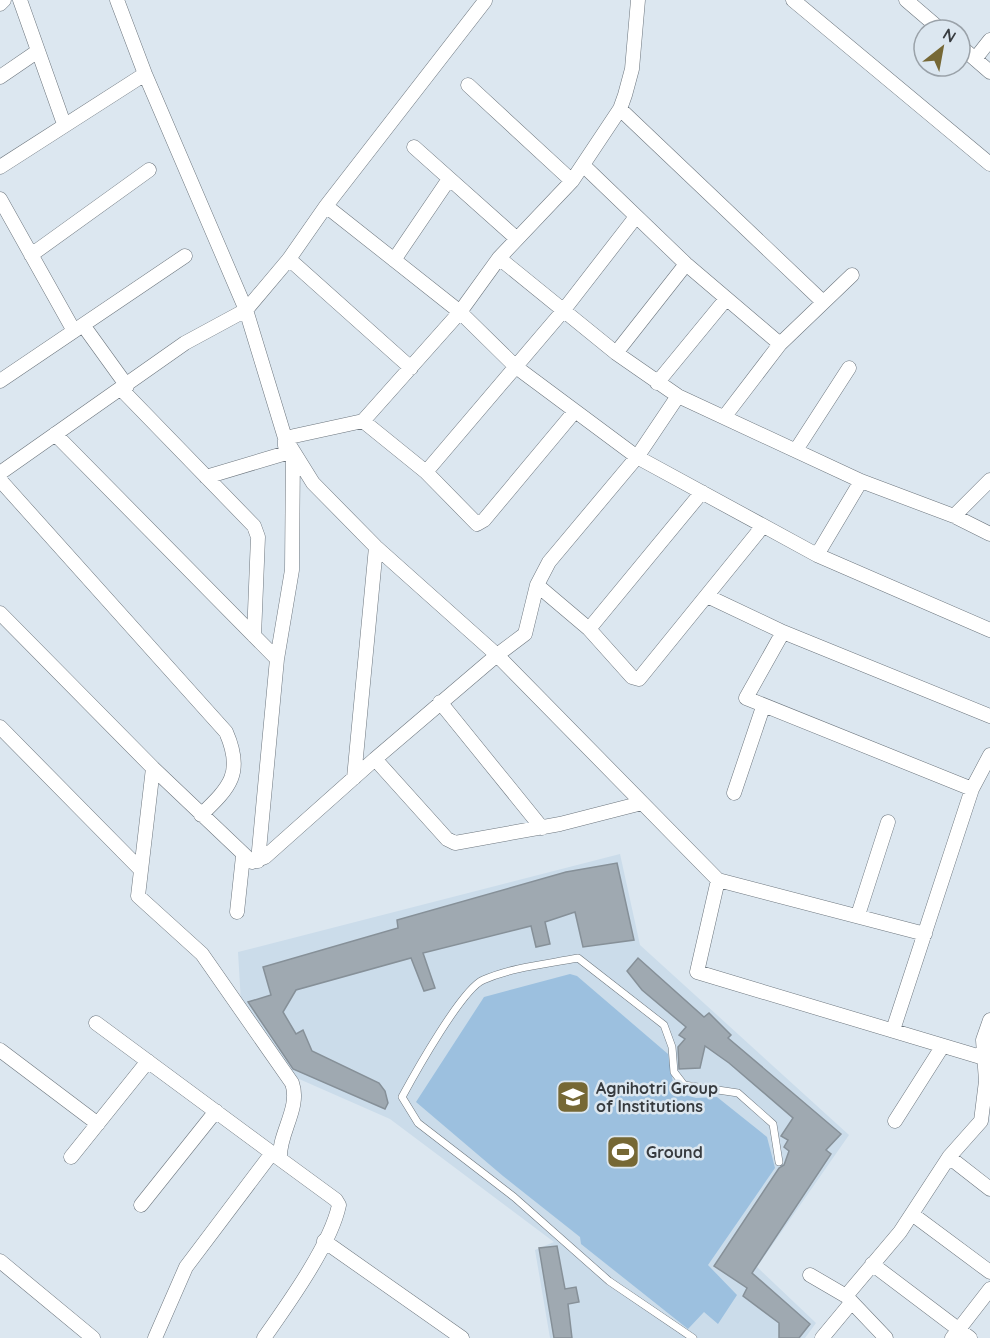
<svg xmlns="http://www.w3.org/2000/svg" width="990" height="1338" font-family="Quicksand,sans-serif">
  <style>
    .built { fill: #cbdcea }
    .green { fill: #9cc0df }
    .building { fill: #9fa9b1; stroke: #869098; stroke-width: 1.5 }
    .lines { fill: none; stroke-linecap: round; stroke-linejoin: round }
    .service-casing { stroke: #6d767e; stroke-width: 8 }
    .minor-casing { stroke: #6d767e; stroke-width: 15 }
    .service { stroke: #fff; stroke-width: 7 }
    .minor { stroke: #fff; stroke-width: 14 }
    .labels { text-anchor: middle; stroke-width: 5; stroke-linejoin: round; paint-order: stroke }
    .poi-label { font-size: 16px; font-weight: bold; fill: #373b3f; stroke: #dce7f0; text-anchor: start }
  </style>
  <rect width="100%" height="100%" fill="#dce7f0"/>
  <path class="built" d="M620,854L640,945L849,1135L757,1267L816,1323L805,1338H550L535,1250L554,1242L390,1119L290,1075L241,1002L238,952Z"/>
  <path class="green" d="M570,974L577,976L668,1054L673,1082L685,1095L696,1098L717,1097L767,1137L775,1168L708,1265L737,1295L718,1324L704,1312L688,1329L581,1244L580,1237L503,1176L416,1102L484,997Z"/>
  <path class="building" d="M617,863L634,940L583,947L575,912L545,922L550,944L536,947L531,926L423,953L435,988L424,991L411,958L296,990L283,1012L296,1034L303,1030L312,1051L379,1083L385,1091L388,1103L385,1109L293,1069L248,1002L271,995L263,967L398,928L397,920L566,872Z
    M638,958L704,1017L709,1013L731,1035L728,1038L841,1134L826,1150L831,1154L752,1273L810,1324L799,1338H779V1323L743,1296L747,1288L714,1266L779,1168L784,1165L789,1151L784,1147L788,1140L781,1136L793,1118L729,1063L705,1046L700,1068L679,1069L678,1047L685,1039L679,1035L686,1027L642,990L627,971Z
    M557,1246L565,1289L576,1287L579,1302L568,1304L572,1338H554L539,1248Z"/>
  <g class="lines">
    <defs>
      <path id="service" d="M693,1338L609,1281L514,1197L418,1123L402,1097C415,1073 462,989 483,980C513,967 547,964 578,958L664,1025L672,1047L674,1072L684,1085L738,1093L773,1124L779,1162"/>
      <path id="minor" d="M20,0L64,124
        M117,0L145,74L246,310L285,438L313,483L376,547L497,655L718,880L697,972L984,1058
        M793,0L990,164
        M906,0L941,30
        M0,4L4,0
        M960,46L990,72
        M975,59L990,40
        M0,77L38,51
        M468,85L572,181
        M620,109L823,302
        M414,147L516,238
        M584,166L686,264L780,344
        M0,167L145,74
        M0,199L74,331
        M326,206L485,1
        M31,255L149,170
        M499,258L616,353L678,396L861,481L954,516L990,534
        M289,259L411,368
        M394,260L449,179
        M83,325L127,386
        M616,353L686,264
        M0,381L185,256
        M657,383L726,299
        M122,390L254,526L258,537L254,636
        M725,416L780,344L852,275
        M363,421L426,472L477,524L484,520L575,411
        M55,434L277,659
        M285,446V438L363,421L460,312L499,258L572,181L620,109L625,95L632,69L638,0
        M796,450L849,368
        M426,472L563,311L635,218
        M0,473L185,343L246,310L289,259L326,206L460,312L516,367L637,457L817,555L990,630
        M206,477L293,451L292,570L277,659L258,861
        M0,480L226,732C244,773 230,787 201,815
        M954,516L990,480
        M817,555L861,481
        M537,585L589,629L632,677L639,679L763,526
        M707,596L783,632L990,716
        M0,613L153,768L252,862L265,857L375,759
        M589,629L702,492
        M783,632L746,698L972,789
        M440,702L542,828
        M0,727L139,868
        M153,768L138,896L202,954L292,1083C301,1108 278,1134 280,1159L336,1200L339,1205C331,1244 288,1304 264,1338
        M354,778L376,547
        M734,793L763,707
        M642,803L560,824L455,843L447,839L375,759L497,655L525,634L537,585L549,562L637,457L678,396
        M718,880L925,934
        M237,912L243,856
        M858,915L888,822
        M96,1023L280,1159
        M893,1030L972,789L990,755
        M0,1050L98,1124
        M895,1121L942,1047
        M71,1157L148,1061
        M949,1157L990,1189
        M141,1205L216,1111
        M912,1214L990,1272
        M324,1241L462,1338
        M0,1261L93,1338
        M872,1264L970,1338
        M810,1275L846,1296
        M155,1338L186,1267L272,1153
        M822,1338L851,1303
        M886,1338L846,1296L900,1232L949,1157L981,1121L986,1081L983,1040L990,1020
        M952,1338L990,1289"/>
    </defs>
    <use href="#service" class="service-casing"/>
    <use href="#minor" class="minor-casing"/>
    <use href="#service" class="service"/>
    <use href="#minor" class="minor"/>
  </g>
  <defs>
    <symbol id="university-square" viewBox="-11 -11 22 22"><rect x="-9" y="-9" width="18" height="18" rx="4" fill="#766835" stroke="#dce7f0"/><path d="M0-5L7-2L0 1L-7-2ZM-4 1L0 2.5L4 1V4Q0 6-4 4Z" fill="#fff"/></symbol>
    <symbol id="stadium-square" viewBox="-11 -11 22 22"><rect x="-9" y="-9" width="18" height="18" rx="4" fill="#766835" stroke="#dce7f0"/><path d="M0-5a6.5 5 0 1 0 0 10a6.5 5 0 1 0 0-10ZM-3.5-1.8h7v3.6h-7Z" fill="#fff"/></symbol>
  </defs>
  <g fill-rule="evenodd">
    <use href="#university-square" x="554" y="1078" width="38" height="38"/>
    <use href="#stadium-square" x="604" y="1133" width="38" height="38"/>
  </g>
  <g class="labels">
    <g class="poi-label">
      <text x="596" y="1094">Agnihotri Group<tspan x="596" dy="18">of Institutions</tspan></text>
      <text x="646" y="1158">Ground</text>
    </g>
  </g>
  <g transform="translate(942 48) rotate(31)"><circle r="28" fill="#dce7f0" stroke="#9aa2a9" stroke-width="1.5"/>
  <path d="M0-4.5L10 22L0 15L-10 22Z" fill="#766835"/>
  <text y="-9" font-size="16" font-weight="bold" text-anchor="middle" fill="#373b3f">N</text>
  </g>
</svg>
